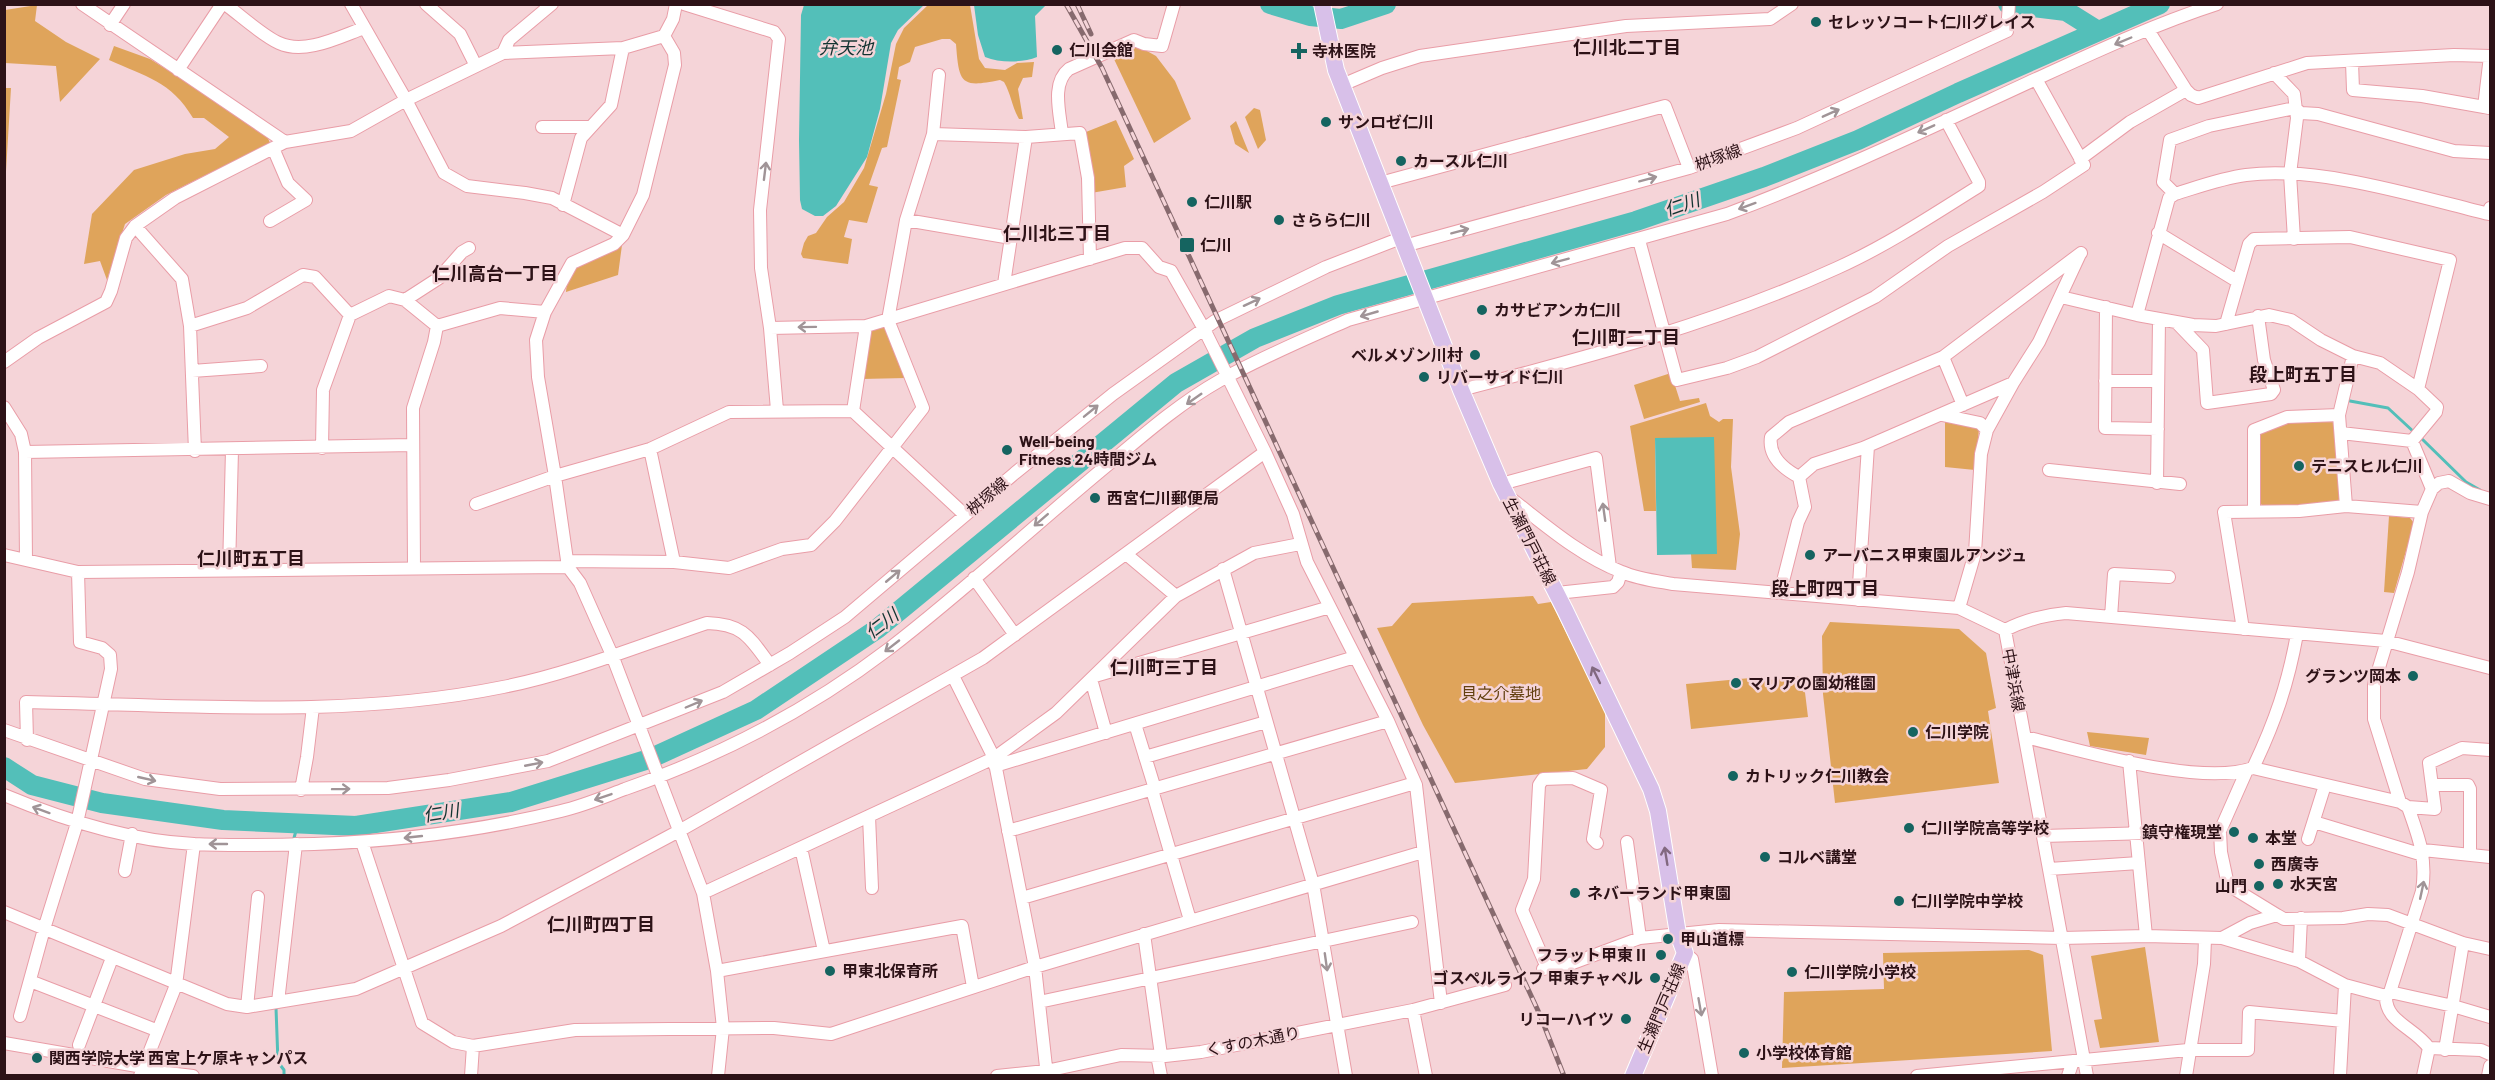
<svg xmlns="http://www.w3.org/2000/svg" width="2495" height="1080" font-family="Barlow,'Noto Sans JP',sans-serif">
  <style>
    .green { fill: #dfa45b }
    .water { fill: #53bfb9 }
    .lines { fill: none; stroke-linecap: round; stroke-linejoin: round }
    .stream { stroke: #53bfb9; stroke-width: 3 }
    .river { stroke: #53bfb9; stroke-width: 20 }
    .minor-casing { stroke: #e99da7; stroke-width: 14 }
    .major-casing { stroke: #fff; stroke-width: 18 }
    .minor { stroke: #fff; stroke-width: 12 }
    .major { stroke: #d8c0e9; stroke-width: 16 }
    .rail-casing { stroke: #876a6e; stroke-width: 5 }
    .rail { stroke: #f5d4d8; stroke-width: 3; stroke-dasharray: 9; stroke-linecap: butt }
    .oneway { stroke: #a09497 }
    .oneway2 { stroke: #826980 }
    .poi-dot { fill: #156460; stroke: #f5d4d8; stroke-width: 2 }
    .labels { text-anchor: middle; stroke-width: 5; stroke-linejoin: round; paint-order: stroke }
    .poi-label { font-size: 16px; font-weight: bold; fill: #2d1217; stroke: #f5d4d8; text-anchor: start }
    .street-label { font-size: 16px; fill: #2d1217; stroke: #f5d4d8 }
    .park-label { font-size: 16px; fill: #623f0e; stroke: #f5d4d8 }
    .water-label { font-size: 18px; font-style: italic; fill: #113331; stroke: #f5d4d8 }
    .neighbourhood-label { font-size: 18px; font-weight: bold; fill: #2d1217; stroke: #f5d4d8 }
  </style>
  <rect width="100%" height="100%" fill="#f5d4d8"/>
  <path class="green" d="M37,5L35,21L66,42L100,59L60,102L56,66L5,63V10Z
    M928,5H970L979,59L985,68L1005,70L1017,63L1034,62L1032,77L1023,78L1018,89L1023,119H1019C1012,107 1011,94 1004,82L1000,80C961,88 959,84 956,44L950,39H942L915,47L910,62L899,67L897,79L901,80L887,147L882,148L869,185L878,187L867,223L849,220L844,237L852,239L848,264L803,258L801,254L804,243L808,236L816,233L827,217L844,202L864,168L886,94L896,44L904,28Z
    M1136,45L1156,56L1175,81L1191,119L1154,143L1113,57L1114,53Z
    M114,46L150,59L265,131L270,143L166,195L125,224L107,280L100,261L84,264L92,214L134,170L185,154L215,149L229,137L204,118H193C171,81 146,77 109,60Z
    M5,88H11L5,188L4,88Z
    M1254,108L1260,110L1266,140L1258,149L1245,117Z
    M1116,120L1134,159L1124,166L1126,187L1091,193L1086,132Z
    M1236,121L1249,153L1235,144L1230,126Z
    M622,245L618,275L566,292C568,262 598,256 622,245Z
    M887,326L906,378L861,379L869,328Z
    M1671,373L1680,401L1699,398L1700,402L1644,419L1634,385Z
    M1706,403L1710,416L1719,422L1723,419H1733L1731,467L1740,534L1736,570L1692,568L1691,554H1716L1655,439L1656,511H1644L1630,426Z
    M2330,420L2336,425L2341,497L2337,502L2301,506H2262L2259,499V436C2273,418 2309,421 2330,420Z
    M1945,422L1969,423L1979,429L1975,470L1945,467Z
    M2389,516L2410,518L2414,523L2394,593L2384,592Z
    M1533,596L1538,604L1551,602L1605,711V747L1587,769L1455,783L1423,725L1377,628L1392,626L1412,603Z
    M1830,622L1959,629L1986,653L1996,708L1988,711L1999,783L1835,803L1823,694L1822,636Z
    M1803,676L1808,717L1691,729L1686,684L1761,677V681Z
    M2087,732L2149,738L2146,755L2090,746Z
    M2145,947L2159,1042L2100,1048L2094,1020L2102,1019L2091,956Z
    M2029,950L2043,955L2052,1051L1782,1068L1784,992L1884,989L1883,953Z"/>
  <path class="water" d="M804,5H924L898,30L891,43L880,109L867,157L836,206L823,216H815L802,209L800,200L799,140L801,15Z
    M974,5H1046L1035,16L1037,57C1022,63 1000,63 985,57L978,35Z
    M1714,437L1717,554L1657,555L1655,438Z"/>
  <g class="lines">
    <path class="stream" d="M2350,401L2388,408L2415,433
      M2420,437L2466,482L2480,490
      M294,838L298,823
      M276,1008L278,1062L284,1070V1076"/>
    <path class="river" d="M1270,4L1310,16L1341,19L1386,4
      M2008,4L2066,11L2098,31
      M4,767L32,785L102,803L223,820L356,826L511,802L649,759L756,710L877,629L1176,383L1255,338L1338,305L1636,221L1764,177L1858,140L1958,93L2160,4"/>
    <defs>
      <path id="minor" d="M82,4L285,142
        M225,4C240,15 263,36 279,43C305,55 339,37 364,28
        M351,4L406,100L444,173L467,186L525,193L552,198L623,235
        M426,4L460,34L476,66
        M684,4L774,32L779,39L760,210L761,268L770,328L866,326L1125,248H1142L1159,267L1171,271L1204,329L1265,452L1293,514L1307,562L1388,721L1416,785L1441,1003
        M110,25L124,4
        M2148,30L2186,90
        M503,53L509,40L552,4
        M2352,62L2353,90L2422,96L2484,107
        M178,70L222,4
        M2274,73L2294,94L2297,118L2290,174L2294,239
        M1342,85L1382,68L1420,56L1626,26L1770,19L1792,4
        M2489,108L2484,107L2490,56
        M542,127H591
        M933,134L939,75
        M1062,134C1060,113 1051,83 1069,69L1134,40L1144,44L1162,46L1174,4
        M2080,159L2130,122L2186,90L2191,95L2198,98L2307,63L2454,55L2490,56
        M1380,183L1665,106L1689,168
        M2175,194L2163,182L2170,140L2209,126L2295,108L2301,113L2318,114L2454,151L2490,153
        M563,205L581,138L611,105L623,48
        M906,220L1011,238
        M270,221L306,200L288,183L273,148
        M135,226L182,279L190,326L195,451
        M2158,233L2237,281
        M1639,240L1677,380L1727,368L1757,357L1875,297L1948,246L2043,192L2084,165L2036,79
        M1404,246L1689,168L1797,128L2007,31L2009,4
        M1004,284L1026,137
        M2061,297L2137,315L2193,325L2216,326L2269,315L2291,320L2321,340L2353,356L2380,363L2418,389L2437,407L2436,412L2412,441
        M405,300L439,278L462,252L469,248
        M2106,307L2105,428L2158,429
        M2137,315L2169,198L2175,194C2198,187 2222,178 2246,175C2317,165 2419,197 2489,214L2490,208
        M2177,323L2203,350L2207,403L2271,394L2274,390L2264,360L2258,316
        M2226,324L2249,244L2254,239L2350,237L2450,260L2418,389
        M190,326L247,308L303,275L315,277L350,315L389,296L405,300L437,326
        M437,326L500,308L545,312
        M866,326L853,411L965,515
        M770,328L777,410
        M1943,357L1963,405
        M4,362L38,338L106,302L111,291L126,238L135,226L175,198L285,142L351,131L406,100L503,53L623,48L664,36L673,19L676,4
        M192,371L261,366
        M2105,381H2158
        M1461,390C1588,357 1717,323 1837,268C1886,246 1933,215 1979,186V182L1946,120
        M4,407L21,434L25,452L26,560
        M1942,415L1980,423L1987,430
        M2341,433L2412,441L2432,489
        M322,448L323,390L350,315
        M650,449L674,562
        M25,452L413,445
        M2049,470L2180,484
        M1799,477C1784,469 1768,456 1771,437L1789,422L1943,357L2081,253
        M1799,477L1814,464L1863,448L2013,383
        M2157,483L2159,319
        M1501,484L1596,458L1610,567
        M1509,497C1544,524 1580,556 1622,572C1638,579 1656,581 1673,584L1959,608L2005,630
        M476,504L555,476L538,377L536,340L545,312L572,263L614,244L623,235L643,195L675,65L674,53L664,36
        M2346,506L2339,415L2353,356
        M2254,510V430L2287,417L2339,415
        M1126,554L1176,596
        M4,555L78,572L568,567L580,583L612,655L703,893L717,971L723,1028L718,1076
        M567,561L674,562L729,568L782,549L811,545L835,521L923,408L888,320L906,220L933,134L1026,137L1080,133L1088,178L1090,259
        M414,567L413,408L434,342L437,326
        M568,567L555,476L650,449L729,412L853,411
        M1223,569L1313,884L1346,1076
        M229,570L232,450
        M974,578L1015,635
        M1557,593L1613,587L1618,582L1621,572
        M1780,593L1798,522L1805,507L1799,477
        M1858,600L1868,446
        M1959,608L1975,553L1981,454L1987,430L2013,383L2039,342L2080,254
        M2111,617L2114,574L2169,577
        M2243,629L2224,512L2299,511L2346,506L2422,512
        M2005,630C2025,620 2043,615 2066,613L2386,641L2490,668
        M2005,630L2087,1076
        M953,676L994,758L1035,967L1047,1076
        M1095,676L1330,607
        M1091,679L1106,733
        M1135,724L1155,789
        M4,730L145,779L220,789L388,788L449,780L548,761L723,692L790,653L845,617L1015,473L1113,394L1215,321L1326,267L1401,238
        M2025,737C2081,750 2200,787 2253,768C2275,722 2288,684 2297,634
        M27,740L26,702C185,705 346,719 503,687C570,674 641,645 707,623C744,624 750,638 770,665
        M1145,757L1266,722
        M2129,761L2146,936
        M995,766L1355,657
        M2253,768L2400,802L2408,807L2435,809L2429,763L2462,748L2490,750
        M2433,785H2468L2470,789V855
        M301,790L307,757L313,707
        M1152,790L1190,920
        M4,795C64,820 129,841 194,844C233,846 274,845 314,844C397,841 480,831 561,811C583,806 604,797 625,789C720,756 810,709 890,648C968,588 1040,520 1116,458C1148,431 1182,402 1219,381C1260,358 1305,339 1348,320L1727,214C1832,175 1934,126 2036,79C2095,52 2155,24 2217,4
        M2400,802L2374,719V684L2408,572L2422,512L2432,489L2439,483L2449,481L2470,493L2490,499
        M869,816L872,888
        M2314,822L2423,855
        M1008,831L1388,721
        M2043,836L2220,831
        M2308,839L2325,785
        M362,842L422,1023L453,1042L473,1046L575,1030L774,1028L831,1034L1035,967L1423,852
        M1627,842L1640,938
        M801,848L824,951
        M2423,850L2490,857
        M2049,869L2139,863
        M125,871L132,834
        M703,893L994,758L1056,713L1176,596L1254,553L1300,544
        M1022,898L1415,783
        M4,912L227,1004L247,1007L356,989L501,926L679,831L983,658L1265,452
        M2277,915L2284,919L2343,918L2368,914L2388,915L2463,943L2490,949
        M1144,934L1161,1055
        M2222,938L2250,923L2277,915L2228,885L2221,852L2220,831L2247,770
        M1685,953L1692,959L1712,1076
        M2299,961L2301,918
        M1548,966L1545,963L1522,910L1534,879L1539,785L1543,779L1573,778L1601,790L1593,839L1597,843
        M1543,969L1573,963L1640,938L1719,930L2062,938L2146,936L2222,938L2299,961L2345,985L2386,996L2390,992L2453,1006L2490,1017
        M717,971L962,926L973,987
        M30,981L156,1030
        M2390,992L2422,891C2427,858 2419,838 2408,807
        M2386,996C2385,1022 2414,1027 2429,1048L2481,1050L2490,1054
        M278,1002L296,844
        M1039,1002L1412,922
        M247,1007L258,897
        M1413,1010L1426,1076
        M20,1016L44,929L77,823L111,669L110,655L102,648L80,642L78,572
        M4,1043L143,1067
        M79,1045L112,958
        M2445,1050L2463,943
        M1157,1055L1161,1076
        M142,1070L193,1076
        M140,1076L176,985L194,844
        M471,1076L473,1046
        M997,1076L1046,1071L1121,1055L1165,1056L1201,1052L1413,1010L1505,985
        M1917,1076L2188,1050H2248L2249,1012L2343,1021
        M2068,1076L2073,1061
        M2186,1076L2204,964L2205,939
        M2340,1076L2345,985
        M2423,1076L2429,1048
        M2488,1076L2490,1066"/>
      <path id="major" d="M1322,4L1336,70L1461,390L1501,484L1565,610L1651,789L1658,811L1678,934L1685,953L1633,1076"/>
    </defs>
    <use href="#minor" class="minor-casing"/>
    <use href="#major" class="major-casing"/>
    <use href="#minor" class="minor"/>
    <use href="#major" class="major"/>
    <defs>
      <path id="rail" d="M1066,4L1102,68L1540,1015L1564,1076
        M1077,4L1091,34"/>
    </defs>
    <use href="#rail" class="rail-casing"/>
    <use href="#rail" class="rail"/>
  </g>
  <defs><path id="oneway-shaft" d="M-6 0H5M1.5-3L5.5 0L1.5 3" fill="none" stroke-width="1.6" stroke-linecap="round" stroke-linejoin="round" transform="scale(1.5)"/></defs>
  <g class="oneway">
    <use href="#oneway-shaft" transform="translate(2123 41) rotate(157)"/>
    <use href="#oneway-shaft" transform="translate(1831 113) rotate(-24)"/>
    <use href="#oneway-shaft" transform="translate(1926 129) rotate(156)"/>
    <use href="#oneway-shaft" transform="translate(765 171) rotate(-83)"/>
    <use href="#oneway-shaft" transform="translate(1648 179) rotate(-15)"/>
    <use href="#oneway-shaft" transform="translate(1747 206) rotate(160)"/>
    <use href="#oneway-shaft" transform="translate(1460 231) rotate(-15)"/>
    <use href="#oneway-shaft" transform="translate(1560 261) rotate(165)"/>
    <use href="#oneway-shaft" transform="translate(1252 302) rotate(-25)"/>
    <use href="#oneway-shaft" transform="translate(1369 314) rotate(164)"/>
    <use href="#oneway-shaft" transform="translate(807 327) rotate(179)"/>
    <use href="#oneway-shaft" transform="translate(1194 399) rotate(145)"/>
    <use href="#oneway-shaft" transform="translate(1091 411) rotate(-39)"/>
    <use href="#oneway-shaft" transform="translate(1604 512) rotate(-98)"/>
    <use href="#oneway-shaft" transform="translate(1041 520) rotate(139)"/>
    <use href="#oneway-shaft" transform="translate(893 576) rotate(-40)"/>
    <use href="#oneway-shaft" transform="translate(892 646) rotate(142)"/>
    <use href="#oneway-shaft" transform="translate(694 704) rotate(-23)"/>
    <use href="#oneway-shaft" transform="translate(534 764) rotate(-11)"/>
    <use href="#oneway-shaft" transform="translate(147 779) rotate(13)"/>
    <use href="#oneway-shaft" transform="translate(341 789) rotate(-1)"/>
    <use href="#oneway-shaft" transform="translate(603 797) rotate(161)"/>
    <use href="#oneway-shaft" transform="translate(41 810) rotate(-160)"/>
    <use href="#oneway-shaft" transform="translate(413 837) rotate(174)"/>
    <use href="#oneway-shaft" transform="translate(218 844) rotate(-180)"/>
    <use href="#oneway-shaft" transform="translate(2422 890) rotate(-78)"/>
    <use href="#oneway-shaft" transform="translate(1326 962) rotate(82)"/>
    <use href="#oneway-shaft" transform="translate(1700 1007) rotate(80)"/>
  </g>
  <g class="oneway2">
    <use href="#oneway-shaft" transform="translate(1596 675) rotate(-116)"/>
    <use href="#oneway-shaft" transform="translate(1666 856) rotate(-99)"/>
  </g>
  <g class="poi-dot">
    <circle cx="1816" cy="22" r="6"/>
    <circle cx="1057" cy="50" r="6"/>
    <path d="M1296 42h6v6h6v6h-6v6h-6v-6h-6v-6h6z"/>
    <circle cx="1326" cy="122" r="6"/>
    <circle cx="1401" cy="161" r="6"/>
    <circle cx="1192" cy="202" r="6"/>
    <circle cx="1279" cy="220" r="6"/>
    <rect x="1179" y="237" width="16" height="16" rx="3"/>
    <circle cx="1482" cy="310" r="6"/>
    <circle cx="1475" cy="355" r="6"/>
    <circle cx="1424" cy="377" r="6"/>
    <circle cx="1007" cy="450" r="6"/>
    <circle cx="2299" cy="466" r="6"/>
    <circle cx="1095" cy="498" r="6"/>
    <circle cx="1810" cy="555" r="6"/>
    <circle cx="2413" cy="676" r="6"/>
    <circle cx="1736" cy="683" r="6"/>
    <circle cx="1913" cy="732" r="6"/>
    <circle cx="1733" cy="776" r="6"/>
    <circle cx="1909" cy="828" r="6"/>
    <circle cx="2234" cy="832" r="6"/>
    <circle cx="2253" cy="838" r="6"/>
    <circle cx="1765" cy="857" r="6"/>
    <circle cx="2259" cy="864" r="6"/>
    <circle cx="2278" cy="884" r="6"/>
    <circle cx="2259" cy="886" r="6"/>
    <circle cx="1575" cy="893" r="6"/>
    <circle cx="1899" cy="901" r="6"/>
    <circle cx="1668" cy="939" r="6"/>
    <circle cx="1661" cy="955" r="6"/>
    <circle cx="830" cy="971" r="6"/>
    <circle cx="1792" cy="972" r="6"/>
    <circle cx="1655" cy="978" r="6"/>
    <circle cx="1626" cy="1019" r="6"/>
    <circle cx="1744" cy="1053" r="6"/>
    <circle cx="37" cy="1058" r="6"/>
  </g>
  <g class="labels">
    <g class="poi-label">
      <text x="1828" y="28">セレッソコート仁川グレイス</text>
      <text x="1069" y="56">仁川会館</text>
      <text x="1312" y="57">寺林医院</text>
      <text x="1338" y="128">サンロゼ仁川</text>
      <text x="1413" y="167">カースル仁川</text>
      <text x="1204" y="208">仁川駅</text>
      <text x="1291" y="226">さらら仁川</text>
      <text x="1200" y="251">仁川</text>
      <text x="1494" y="316">カサビアンカ仁川</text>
      <text x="1463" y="361" text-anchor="end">ベルメゾン川村</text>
      <text x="1436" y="383">リバーサイド仁川</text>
      <text x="1019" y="447">Well-being<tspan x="1019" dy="18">Fitness 24時間ジム</tspan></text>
      <text x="2311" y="472">テニスヒル仁川</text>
      <text x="1107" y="504">西宮仁川郵便局</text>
      <text x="1822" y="561">アーバニス甲東園ルアンジュ</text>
      <text x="2401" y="682" text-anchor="end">グランツ岡本</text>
      <text x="1748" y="689">マリアの園幼稚園</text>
      <text x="1925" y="738">仁川学院</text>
      <text x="1745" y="782">カトリック仁川教会</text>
      <text x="1921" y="834">仁川学院高等学校</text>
      <text x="2222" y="838" text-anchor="end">鎮守権現堂</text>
      <text x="2265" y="844">本堂</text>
      <text x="1777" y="863">コルベ講堂</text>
      <text x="2271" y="870">西廣寺</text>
      <text x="2290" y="890">水天宮</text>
      <text x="2247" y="892" text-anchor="end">山門</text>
      <text x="1587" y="899">ネバーランド甲東園</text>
      <text x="1911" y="907">仁川学院中学校</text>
      <text x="1680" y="945">甲山道標</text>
      <text x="1649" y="961" text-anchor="end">フラット甲東Ⅱ</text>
      <text x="842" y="977">甲東北保育所</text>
      <text x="1804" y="978">仁川学院小学校</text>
      <text x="1643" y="984" text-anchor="end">ゴスペルライフ 甲東チャペル</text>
      <text x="1614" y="1025" text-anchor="end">リコーハイツ</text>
      <text x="1756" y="1059">小学校体育館</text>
      <text x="49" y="1064">関西学院大学 西宮上ケ原キャンパス</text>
    </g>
    <g class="street-label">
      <text transform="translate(1718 157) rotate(-20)" y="6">桝塚線</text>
      <text transform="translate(987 496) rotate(-41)" y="6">桝塚線</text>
      <text transform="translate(1530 541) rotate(63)" y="6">生瀬門戸荘線</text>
      <text transform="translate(2014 680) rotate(80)" y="6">中津浜線</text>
      <text transform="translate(1661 1008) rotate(-67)" y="6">生瀬門戸荘線</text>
      <text transform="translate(1253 1041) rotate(-11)" y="6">くすの木通り</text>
    </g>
    <g class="park-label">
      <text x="1501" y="699">貝之介墓地</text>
    </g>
    <g class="water-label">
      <text x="846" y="54">弁天池</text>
      <text transform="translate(1682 205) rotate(-19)" y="6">仁川</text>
      <text transform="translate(882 624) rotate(-37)" y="6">仁川</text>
      <text transform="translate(441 813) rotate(-9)" y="6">仁川</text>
    </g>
    <g class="neighbourhood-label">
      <text x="1627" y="54">仁川北二丁目</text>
      <text x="1057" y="240">仁川北三丁目</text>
      <text x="495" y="280">仁川高台一丁目</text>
      <text x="1626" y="344">仁川町二丁目</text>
      <text x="2303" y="381">段上町五丁目</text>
      <text x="251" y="565">仁川町五丁目</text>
      <text x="1825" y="595">段上町四丁目</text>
      <text x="1164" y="674">仁川町三丁目</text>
      <text x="601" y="931">仁川町四丁目</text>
    </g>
  </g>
  <rect width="2495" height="1080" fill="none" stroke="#2d1217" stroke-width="12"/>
</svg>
